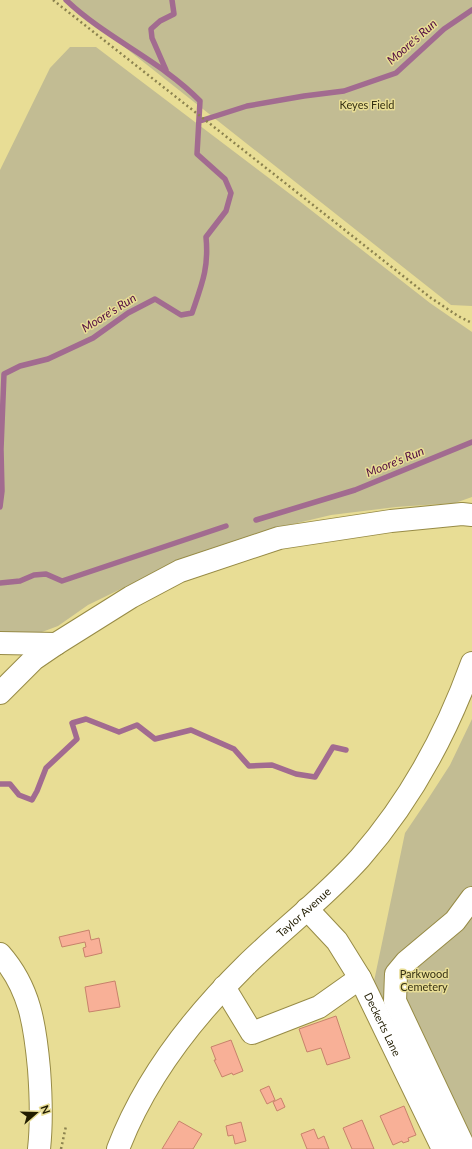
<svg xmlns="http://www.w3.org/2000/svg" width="472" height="1149" font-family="Lato,sans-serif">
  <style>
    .green { fill: #c2bc93 }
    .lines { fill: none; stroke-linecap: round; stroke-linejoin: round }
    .stream { stroke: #a26b90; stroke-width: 5.5 }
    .building { fill: #f8b097; stroke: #c7826b }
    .minor-casing { stroke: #978b46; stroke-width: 24 }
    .major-casing { stroke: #978b46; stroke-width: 24 }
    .path { stroke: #8b824f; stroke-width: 2.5; stroke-dasharray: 2 3; stroke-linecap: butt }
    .minor { stroke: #fff; stroke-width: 22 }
    .major { stroke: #fff; stroke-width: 22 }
    .labels { text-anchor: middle; stroke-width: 3; stroke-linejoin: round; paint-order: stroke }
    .park-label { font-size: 11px; fill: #363113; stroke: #e8dd95 }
    .street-label { font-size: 11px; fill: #211c01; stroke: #e8dd95 }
    .water-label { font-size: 12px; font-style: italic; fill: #520c41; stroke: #e8dd95 }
  </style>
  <rect width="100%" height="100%" fill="#e8dd95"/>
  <path class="green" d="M65,0H472V306L451,305Z
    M70,47H96L298,200L430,303L472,332V497L455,503L396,507L331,515L264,531L166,567L88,605L58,626L34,635L0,633V170L50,68Z
    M472,719V1149L373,986L405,833L428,799L450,765Z"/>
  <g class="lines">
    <path class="stream" d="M166,70L152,38L151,29L160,21L174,14L172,0
      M200,121L247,106L304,96L344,91L396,73L444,29L472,10
      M0,507L2,491L1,449L4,374L20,366L48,359L93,338L128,313L155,299L181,315L192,313C202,284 209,268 206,237L226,211L231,193L225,179L197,154L200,101C160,60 107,39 66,0
      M256,520L355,490L472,442
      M0,583L20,581L34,575L46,574L62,581L226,526
      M0,784H10L19,795L32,800L37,791L46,768L77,739L72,723L86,719L119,732L137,725L155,739L191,730L234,749L249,766L272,765L296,774L315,777L333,747L346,750"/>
  </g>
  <path class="building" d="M89,930L91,940L99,938L102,953L85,957L83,948L86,947L85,942L62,947L59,937Z
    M115,981L120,1007L89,1012L85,987Z
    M336,1016L350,1058L327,1065L321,1048L307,1052L299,1029Z
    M231,1040L243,1071L233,1075L232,1073L222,1077L214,1060H216L211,1047Z
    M269,1086L275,1100L267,1104L260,1090Z
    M281,1098L285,1107L277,1111L273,1102Z
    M404,1106L416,1135L408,1138L409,1141L403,1143L402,1141L393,1145L380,1116Z
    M362,1120L374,1149H352L343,1128Z
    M179,1121L202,1134L193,1149H162Z
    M241,1122L246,1141L235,1144L233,1135L228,1136L226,1126Z
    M314,1129L318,1139L324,1136L329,1149H307L301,1134Z"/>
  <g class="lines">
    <defs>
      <g id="minor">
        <path d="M0,643L56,644"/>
        <path d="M0,693L34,659L56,644L131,597L180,571L279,538L391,521L462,514L472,515"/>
        <path id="s1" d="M307,909L337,941L360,978L443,1149"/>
        <path d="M0,954C30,988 35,1025 39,1069C41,1096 42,1122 39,1149"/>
        <path d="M224,987L252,1033L319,1007L360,978"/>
        <path d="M465,1149L395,1001L396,974L406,962L455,921L472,898"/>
      </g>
      <g id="major">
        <path id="s2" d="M118,1149C145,1078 192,1018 246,965C283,929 325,897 360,858C410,801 446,735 472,663"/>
      </g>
    </defs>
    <use href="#minor" class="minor-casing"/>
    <use href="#major" class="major-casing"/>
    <path class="path" d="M53,0L431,298L458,316L472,323
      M61,1149L66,1126"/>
    <use href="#minor" class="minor"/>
    <use href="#major" class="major"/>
  </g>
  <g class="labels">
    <g class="park-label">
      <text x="367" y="109">Keyes Field</text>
      <text x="424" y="978">Parkwood<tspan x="424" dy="13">Cemetery</tspan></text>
    </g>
    <g class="street-label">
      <text dy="4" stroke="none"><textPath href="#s2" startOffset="304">Taylor Avenue</textPath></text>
      <text dy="4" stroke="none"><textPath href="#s1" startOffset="139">Deckerts Lane</textPath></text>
    </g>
    <g class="water-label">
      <text transform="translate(412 42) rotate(-41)" y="4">Moore's Run</text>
      <text transform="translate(109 313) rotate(-32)" y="4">Moore's Run</text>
      <text transform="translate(395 462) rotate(-22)" y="4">Moore's Run</text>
    </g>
  </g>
  <g transform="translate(36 1113) rotate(70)" stroke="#e8dd95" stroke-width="3" paint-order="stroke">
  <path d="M0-3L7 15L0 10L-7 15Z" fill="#211c01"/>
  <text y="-6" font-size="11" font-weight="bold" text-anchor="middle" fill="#211c01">N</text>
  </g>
</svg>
